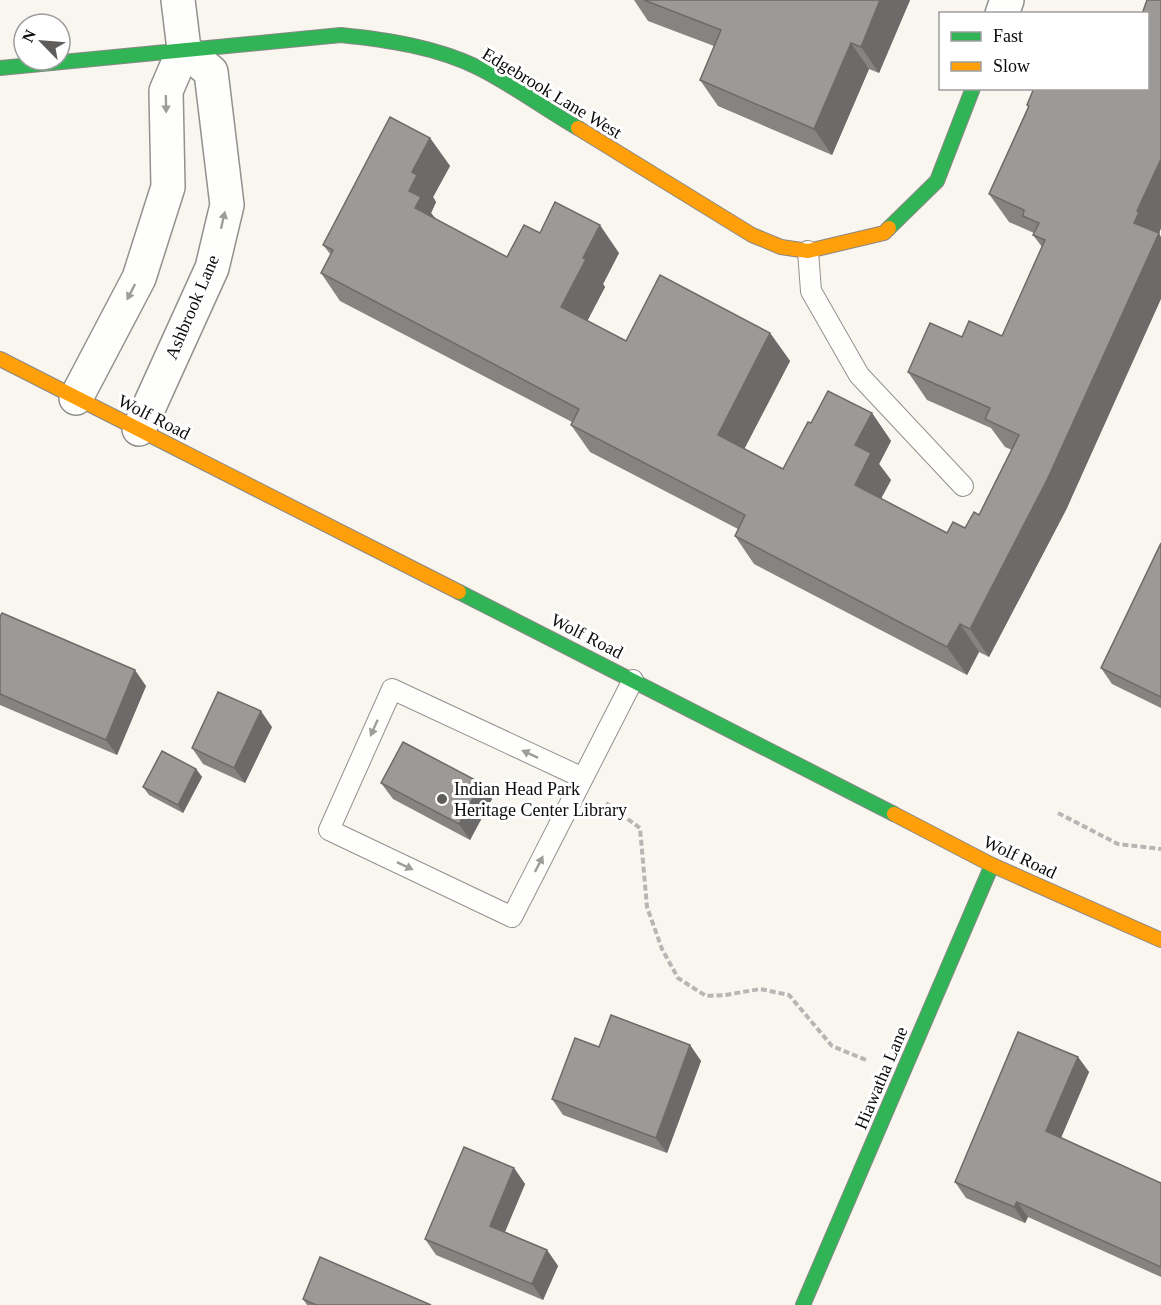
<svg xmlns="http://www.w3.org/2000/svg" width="1161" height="1305" font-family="'Times New Roman',serif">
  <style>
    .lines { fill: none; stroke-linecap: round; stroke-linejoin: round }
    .lane-casing { stroke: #92918e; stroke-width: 22 }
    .street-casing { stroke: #92918e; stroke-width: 36 }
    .fast-casing { stroke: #898785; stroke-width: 16 }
    .slow-casing { stroke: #898785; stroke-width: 16 }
    .path { stroke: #b7b6b5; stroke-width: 4; stroke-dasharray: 6 3; stroke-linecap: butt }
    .lane { stroke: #fefefd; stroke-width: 20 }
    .street { stroke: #fefefd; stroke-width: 33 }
    .fast { stroke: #30b455; stroke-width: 14 }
    .slow { stroke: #ff9f0a; stroke-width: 14 }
    .wall { fill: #868481 }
    .shaded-wall { fill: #6d6b69 }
    .building { fill: #9c9996; stroke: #6d6b69; stroke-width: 1.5 }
    .oneway { fill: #9d9d9c }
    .poi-dot { fill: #5e5d5b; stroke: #fff; stroke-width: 2 }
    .labels { text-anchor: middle; stroke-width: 6; stroke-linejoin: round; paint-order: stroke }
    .street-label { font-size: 18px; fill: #0b0b0b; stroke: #fff }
    .poi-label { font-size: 18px; fill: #0b0b0b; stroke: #fff; text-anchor: start }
  </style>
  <rect width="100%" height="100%" fill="#f9f6f0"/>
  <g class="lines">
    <defs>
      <path id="lane" d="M808,251L811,291L859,375L963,486
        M583,778L392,689L329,830L512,917L633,680"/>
      <path id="street" d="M1002,14L1007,0
        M76,398L139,278L168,187L166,91L184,49L178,0
        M139,429L212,268L227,205L211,72L184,49"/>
      <path id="fast" d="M0,68L341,35C389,40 436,47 479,68C513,85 545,109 578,128
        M889,228L937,181L973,88
        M459,592L894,814
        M803,1305L992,865"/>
      <path id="slow" d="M578,128L752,235L781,247L808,251L884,233L889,228
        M0,359L459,592
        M894,814L992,865L1161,940"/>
    </defs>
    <use href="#lane" class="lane-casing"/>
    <use href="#street" class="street-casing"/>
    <use href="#fast" class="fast-casing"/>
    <use href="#slow" class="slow-casing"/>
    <path class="path" d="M606,803L640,828L647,907L662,949L678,978L706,996L725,995L760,989L789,995L832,1046L866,1060
      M1058,813L1118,844L1161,849"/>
    <use href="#lane" class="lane"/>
    <use href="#street" class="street"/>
    <use href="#fast" class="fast"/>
    <use href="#slow" class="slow"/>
  </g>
  <path class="wall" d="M634,0H910L879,73L869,69L832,155L718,106L700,80L714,46L648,21Z
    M1161,0V228L1067,508L989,657L979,652L967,675L754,564L735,536L738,529L590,452L571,425L572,422L340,301L321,273L331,255L323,245L430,138L450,166L433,197L436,202L431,213L436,219L507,257L540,233L619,253L603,284L605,287L587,321L626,341L770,333L790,361L744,449L783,469L811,423L872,413L891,441L879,464L891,480L881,498L947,533L965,528L979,515L1012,450L1005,447L991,428L927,400L908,372L962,337L1002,336L1042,247L1033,235L1034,233L1009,222L989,194L1028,107L1027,105L1148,88Z
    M1161,543V708L1112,684L1101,668Z
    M0,617L146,686L117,755L0,705Z
    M272,727L245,783L203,764L192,748Z
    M196,769L202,777L183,813L149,795L143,787Z
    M381,783H481L492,799L470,840L393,799Z
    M690,1045L701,1061L667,1153L563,1115L552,1099L599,1047Z
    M1078,1057L1089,1072L1061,1138L1161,1183V1277L1028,1217L1025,1223L966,1198L955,1182Z
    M514,1168L525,1184L505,1232L547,1250L558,1266L543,1300L436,1255L425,1239Z
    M303,1299L431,1305H307Z"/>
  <path class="shaded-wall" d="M880,0H910L879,73L861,47Z
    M851,43L869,69L832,155L814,129Z
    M430,138L450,166L433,197L436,202L431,213L440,225L415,208L409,191L412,172Z
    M1161,159V228L1157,237L1159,233L1161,237V299L1067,508L989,657L970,629L1134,223L1137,211Z
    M600,225L619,253L603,284L605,287L580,335L561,307L583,258Z
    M770,333L790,361L737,463L718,435Z
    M872,413L891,441L879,464L891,480L874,512L855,485V445Z
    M960,624L979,652L967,675L947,647Z
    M135,670L146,686L117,755L106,740Z
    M261,711L272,727L245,783L234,768Z
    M196,769L202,777L183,813L178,805Z
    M481,783L492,799L470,840L459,824Z
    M690,1045L701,1061L667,1153L656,1138Z
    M1078,1057L1089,1072L1057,1147L1046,1131Z
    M514,1168L525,1184L501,1241L490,1226Z
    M1017,1202L1028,1217L1025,1223L1014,1207Z
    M547,1250L558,1266L543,1300L532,1284Z"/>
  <path class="building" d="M644,0H880L861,47L851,43L814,129L700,80L721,30Z
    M1147,0H1161V159L1137,211L1139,212L1134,223L1159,233L1047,480L970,629L960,624L947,647L735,536L745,515L571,425L579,409L321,273L333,250L323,245L390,117L430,138L412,172L417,175L409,191L421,197L415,208L507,257L524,225L540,233L555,202L600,225L583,258L586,259L561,307L626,341L660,275L770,333L718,435L783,469L808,422L811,423L828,391L872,413L855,445L871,453L855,485L947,533L953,522L965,528L974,512L979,515L1019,435L985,419L990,408L908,372L930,323L962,337L969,321L1002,336L1045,240L1033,235L1039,223L1023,216L1024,210L989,194L1029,106L1027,105L1034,88H1148V14H1142Z
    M1161,543V697L1101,668Z
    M2,613L135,670L106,740L0,694V617Z
    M218,692L261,711L234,768L192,748Z
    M403,742L481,783L459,824L381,783Z
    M162,751L196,769L178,805L143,787Z
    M611,1015L690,1045L656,1138L552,1099L575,1038L599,1047Z
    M1018,1032L1078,1057L1046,1131L1161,1183V1267L1017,1202L1014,1207L955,1182Z
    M464,1147L514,1168L490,1226L547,1250L532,1284L425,1239Z
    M320,1257L431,1305H316L303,1299Z"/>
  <defs><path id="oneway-solid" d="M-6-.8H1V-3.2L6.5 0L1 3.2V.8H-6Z" transform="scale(1.5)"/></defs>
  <g class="oneway">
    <use href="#oneway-solid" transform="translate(166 104) rotate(89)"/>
    <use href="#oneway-solid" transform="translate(223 220) rotate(-77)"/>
    <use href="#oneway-solid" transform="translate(131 292) rotate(117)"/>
    <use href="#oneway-solid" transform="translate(374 728) rotate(114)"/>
    <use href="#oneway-solid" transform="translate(530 754) rotate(-155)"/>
    <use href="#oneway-solid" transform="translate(539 864) rotate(-63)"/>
    <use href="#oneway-solid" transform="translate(405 866) rotate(25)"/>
  </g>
  <circle class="poi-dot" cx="442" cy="799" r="6"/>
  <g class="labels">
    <g class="street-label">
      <text transform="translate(552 93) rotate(31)" y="6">Edgebrook Lane West</text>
      <text transform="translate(192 307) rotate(-67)" y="6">Ashbrook Lane</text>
      <text transform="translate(154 417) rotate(27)" y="6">Wolf Road</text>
      <text transform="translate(587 636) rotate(27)" y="6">Wolf Road</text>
      <text transform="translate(1020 857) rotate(25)" y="6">Wolf Road</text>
      <text transform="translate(881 1078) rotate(-67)" y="6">Hiawatha Lane</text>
    </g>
    <g class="poi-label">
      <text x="454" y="795">Indian Head Park<tspan x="454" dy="21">Heritage Center Library</tspan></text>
    </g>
  </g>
  <rect x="939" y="12" width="210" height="78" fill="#ffffff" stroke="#9d9d9d" stroke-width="1.5"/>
  <rect x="951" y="32" width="30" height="9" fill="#30b455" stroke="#9d9d9d" stroke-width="1.5"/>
  <text x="993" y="42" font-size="18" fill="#0b0b0b">Fast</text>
  <rect x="951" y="62" width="30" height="9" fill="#ff9f0a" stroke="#9d9d9d" stroke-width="1.5"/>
  <text x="993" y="72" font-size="18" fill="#0b0b0b">Slow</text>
  <g transform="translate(42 42) rotate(295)"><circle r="28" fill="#ffffff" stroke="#9d9d9d" stroke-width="1.5"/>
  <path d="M0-4.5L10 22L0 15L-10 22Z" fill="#5e5d5b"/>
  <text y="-9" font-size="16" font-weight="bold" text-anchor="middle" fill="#0b0b0b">N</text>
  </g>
</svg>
